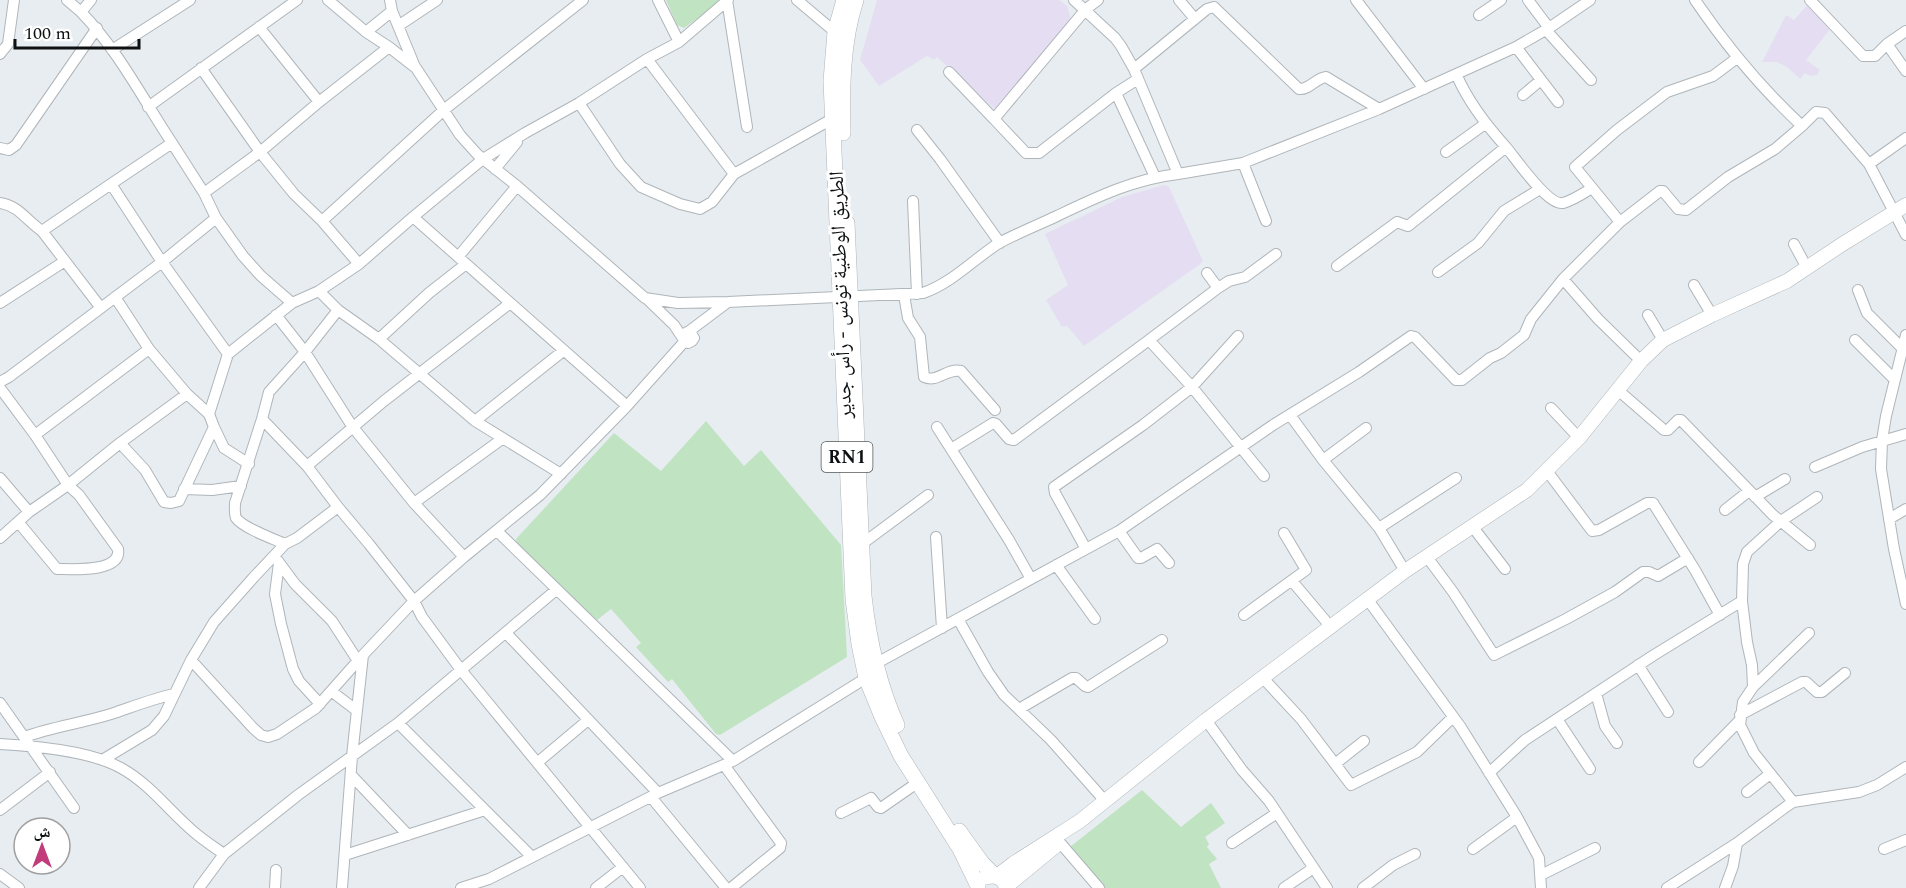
<svg xmlns="http://www.w3.org/2000/svg" width="1906" height="888" font-family="Spectral,'Noto Naskh Arabic',serif">
  <style>
    .education { fill: #e5def3 }
    .green { fill: #c0e3c2 }
    .lines { fill: none; stroke-linecap: round; stroke-linejoin: round }
    .street-casing { stroke: #afb5b9; stroke-width: 12 }
    .secondary-casing { stroke: #afb5b9; stroke-width: 15 }
    .primary-casing { stroke: #afb5b9; stroke-width: 16 }
    .street { stroke: #fff; stroke-width: 10 }
    .secondary { stroke: #fff; stroke-width: 14 }
    .primary { stroke: #fff; stroke-width: 15 }
    .labels { text-anchor: middle; stroke-width: 6; stroke-linejoin: round; paint-order: stroke }
    .shield { fill: #fff; stroke: #565858; stroke-width: 1.5 }
    .shield-label { font-size: 18px; font-weight: bold; fill: #0e1011 }
    .street-label { font-size: 20px; fill: #0e1011; stroke: #fff }
  </style>
  <rect width="100%" height="100%" fill="#e7edf1"/>
  <path class="education" d="M877,0H1059L1067,6L1071,20L996,110L937,57L934,60L927,56L879,86L860,60Z
    M1808,4L1831,28L1806,60L1820,70L1817,75L1810,76L1805,73L1800,79L1787,67L1777,62H1762L1786,15L1794,20Z
    M1164,185L1169,187L1203,261L1199,265L1084,346L1067,326L1062,327L1046,300L1068,285L1045,234L1122,197Z"/>
  <path class="green" d="M666,0H723L684,28L677,25Z
    M706,421L744,466L761,450L841,545L847,657L720,735L716,734L672,679L668,682L636,647L641,643L611,609L597,620L517,545L516,539L614,433L661,471Z
    M1142,790L1181,827L1211,803L1225,823L1205,837L1209,844L1207,847L1217,859L1209,864L1221,888H1105L1070,847Z"/>
  <g class="lines">
    <defs>
      <path id="street" d="M67,0L81,12
        M91,0L81,12C118,50 143,99 172,143L111,184
        M328,0L366,32L389,47L416,68L460,135L478,155L517,186L645,298L678,303L728,302L923,293C952,283 974,259 999,243C1018,233 1038,225 1057,216C1097,197 1134,179 1178,174L1134,69L1121,46L1115,38L1074,0
        M390,0L392,11L415,67
        M658,0L679,42
        M727,0L747,127
        M797,0L835,32
        M1179,0L1195,19
        M1356,0L1424,89
        M1528,0L1549,28
        M1695,0C1727,47 1760,87 1802,126L1816,112L1825,113L1869,164L1906,235
        M1810,0L1863,56H1875L1887,44L1906,71
        M1479,15L1501,0
        M398,26L437,0
        M259,27L319,102
        M1546,30L1591,80
        M366,32L392,11
        M1887,44L1906,31
        M1516,47L1558,102
        M112,50L190,0
        M0,54L8,44L14,0
        M647,59L734,174
        M201,68L260,152L319,102L389,47
        M1134,69L1207,9L1214,7L1299,89C1309,90 1316,78 1326,77L1379,109
        M949,72L994,119L1086,9L1098,0
        M1457,76C1469,103 1486,125 1506,147
        M1138,79L1116,93L1155,177
        M1523,95L1541,80
        M579,103L620,164L641,187L680,204L700,209L712,202L734,174L832,119
        M148,107L297,0
        M994,119L1026,153H1039L1116,93
        M917,130L940,159L1000,243
        M172,143L204,193L216,218
        M0,148L9,150L16,145L97,28
        M1446,152L1485,124
        M1243,163L1266,221
        M1869,164L1906,138
        M495,169L517,142
        M1178,174L1243,163L1379,109L1516,47L1549,28L1590,0
        M204,193L260,152L294,194L322,221L359,264
        M913,201L917,294
        M0,203C19,206 26,220 42,231
        M322,221L445,109L583,0
        M1620,222L1575,167L1617,130L1667,92L1713,76L1737,58
        M1794,244L1807,268
        M458,257L517,186
        M1337,266L1397,222L1408,226L1506,147C1516,159 1548,206 1563,203C1572,201 1584,193 1592,188
        M1438,272L1478,243L1504,211L1540,189
        M1207,273L1218,288
        M1694,285L1712,315
        M1858,290L1867,313L1901,347
        M319,291L338,310L379,339L475,421L561,474
        M904,295L908,318L920,337L924,377C938,383 946,368 961,371L995,410
        M115,297L149,349
        M646,298L674,325L682,337
        M0,303L65,261
        M101,308L42,231L111,184L162,262L228,354
        M338,310L305,352L352,426L414,503L464,557
        M1648,315L1663,340
        M688,332L728,302
        M1906,335L1886,416L1882,440L1881,469L1894,549L1906,604
        M379,339L429,293L466,264
        M1149,340L1218,288L1229,281L1245,277L1276,254
        M1855,340L1894,379
        M1641,361L1598,319L1563,279L1620,222L1660,191H1663L1678,209L1686,210L1728,177L1775,149L1802,126
        M0,382L9,377L162,262L216,218L243,256L261,276L292,303
        M0,388L35,435L149,349L187,394L209,414
        M1619,391L1664,430H1668L1678,420H1681L1773,515L1810,545
        M187,394L120,443L145,470L164,502L171,503L179,501L214,427L209,414L228,354L292,303L319,291L359,264L413,217
        M627,406L413,217L483,159L525,133L579,103L647,59L679,42L728,0
        M1551,408L1579,438
        M1290,415L1323,460L1379,528L1405,571
        M262,419L269,392L305,352L276,315
        M475,421L563,351
        M214,427L224,448L249,464
        M937,427L951,449L993,423L996,424L1009,439L1014,440L1149,340L1192,387L1264,476
        M951,449L1009,540L1031,579
        M1323,460L1366,428
        M307,466L384,401L509,304
        M1815,467L1862,447L1906,434
        M1547,471L1592,531L1599,530L1647,503H1653L1695,570L1720,615
        M0,478L29,512
        M184,489L212,490L241,486
        M1755,497L1785,479
        M414,503L502,439
        M1725,510L1749,491
        M1889,519L1906,509
        M19,523L57,569C72,569 122,573 118,549L79,495L68,485L35,435
        M1472,526L1505,569
        M1379,528L1456,478
        M497,531L733,761
        M1119,531L1138,558H1141L1157,549L1169,563
        M936,537L942,628
        M0,538L29,512L68,485L120,443
        M285,544C274,539 243,528 236,518C234,513 235,508 235,503L262,419L307,466L338,507L369,544L414,601L422,617L461,670L640,888
        M862,544L928,495
        M1086,549L1055,493L1054,487L1143,425L1192,387L1238,336
        M1427,557L1453,592L1494,655L1566,619L1615,592L1643,572H1649L1658,576L1688,558
        M278,561L295,584L332,621L358,661
        M279,563L275,594L281,624L293,669L299,681L320,704
        M1056,565L1095,619
        M1292,581L1330,626
        M1368,600L1460,726L1517,817L1539,858L1541,888
        M1244,615L1306,570L1284,533
        M958,619L988,672L1004,695L1051,740L1105,801
        M506,633L658,793
        M191,660L214,622L253,578L285,544L297,538L338,507
        M875,664L1119,531L1273,425L1359,372L1411,336L1415,337L1456,380H1462L1490,358L1501,353L1524,335L1531,319L1563,279
        M1638,665L1668,712
        M1263,678L1301,719L1351,785L1417,752L1453,717
        M1753,687L1809,633
        M331,691L356,710
        M1596,693L1605,726L1617,743
        M0,703L74,808
        M1019,709L1072,678H1076L1085,686L1088,687L1162,640
        M1740,715L1802,682H1806L1817,692H1822L1845,673
        M1557,719L1590,769
        M1206,720L1242,770L1269,801L1327,888
        M398,723L556,590
        M24,737C52,727 82,723 111,714C132,707 152,699 174,694
        M0,744C35,746 91,751 121,768C150,784 169,811 194,832C203,840 214,847 224,854L298,795L398,723L532,857
        M104,759L152,730L164,716L191,660L253,728L261,735L268,737L277,734L316,708L363,655
        M538,762L588,720
        M1699,762L1740,720
        M1335,764L1364,741
        M724,765L781,843L780,848L731,888
        M1489,773L1525,740L1654,655L1742,601
        M351,775L408,835
        M1747,792L1770,774
        M651,797L726,888
        M1793,802L1754,753L1740,725L1743,702L1753,687L1752,665L1747,642L1742,601L1743,564L1747,552L1781,521L1817,497
        M0,810L50,772
        M841,813L871,798L878,807L881,808L917,783
        M1056,838L1099,888
        M1232,843L1277,813
        M1473,849L1517,817
        M1884,849L1906,840
        M345,855L485,810
        M0,874L19,888
        M1541,875L1595,848
        M199,888L224,854
        M275,888L276,870
        M342,888L352,756L363,655L414,601L464,557L540,495L627,406L684,342L683,335L687,332L691,333L694,338L692,341L688,343L684,342
        M461,888L489,879L658,793L733,761L866,678
        M596,888L623,867
        M1284,888L1312,869
        M1363,888L1393,865L1415,854
        M1667,888L1737,843
        M1725,888L1733,866L1737,843L1787,806L1793,802L1859,792L1877,785L1906,767"/>
      <path id="secondary" d="M997,876L1014,863L1080,821L1206,720L1405,571L1527,490L1579,438L1641,361L1663,340L1712,315L1787,281L1841,245L1906,205
        M1007,886L1058,844"/>
      <path id="primary" d="M844,0L835,32L831,81L853,599L859,644L866,678L882,717L901,756L960,849L978,886
        M843,133C842,88 842,43 856,0
        M847,223L864,596C869,641 878,683 897,725
        M959,831L982,863L994,875
        M986,877C996,874 1004,878 1007,888"/>
    </defs>
    <use href="#street" class="street-casing"/>
    <use href="#secondary" class="secondary-casing"/>
    <use href="#primary" class="primary-casing"/>
    <use href="#street" class="street"/>
    <use href="#secondary" class="secondary"/>
    <use href="#primary" class="primary"/>
  </g>
  <g class="labels">
    <rect class="shield" x="821.5" y="442" width="51" height="30" rx="4.5"/>
    <g class="shield-label">
      <text x="847" y="463">RN1</text>
    </g>
    <g class="street-label">
      <text transform="translate(840 295) rotate(-92)" y="7">الطريق الوطنية تونس - رأس جدير</text>
    </g>
  </g>
  <g transform="translate(42 846)"><circle r="28" fill="#ffffff" stroke="#9f9fa0" stroke-width="1.5"/>
  <path d="M0-4.5L10 22L0 15L-10 22Z" fill="#c23b7b"/>
  <text y="-9" font-size="16" font-weight="bold" text-anchor="middle" fill="#0e1011">ش</text>
  </g>
  <path d="M15 39v9h124v-9" fill="none" stroke="#0e1011" stroke-width="3"/>
  <text x="24" y="39" font-size="18" fill="#0e1011" stroke="#ffffff" stroke-width="4.5" paint-order="stroke">100 m</text>
</svg>
